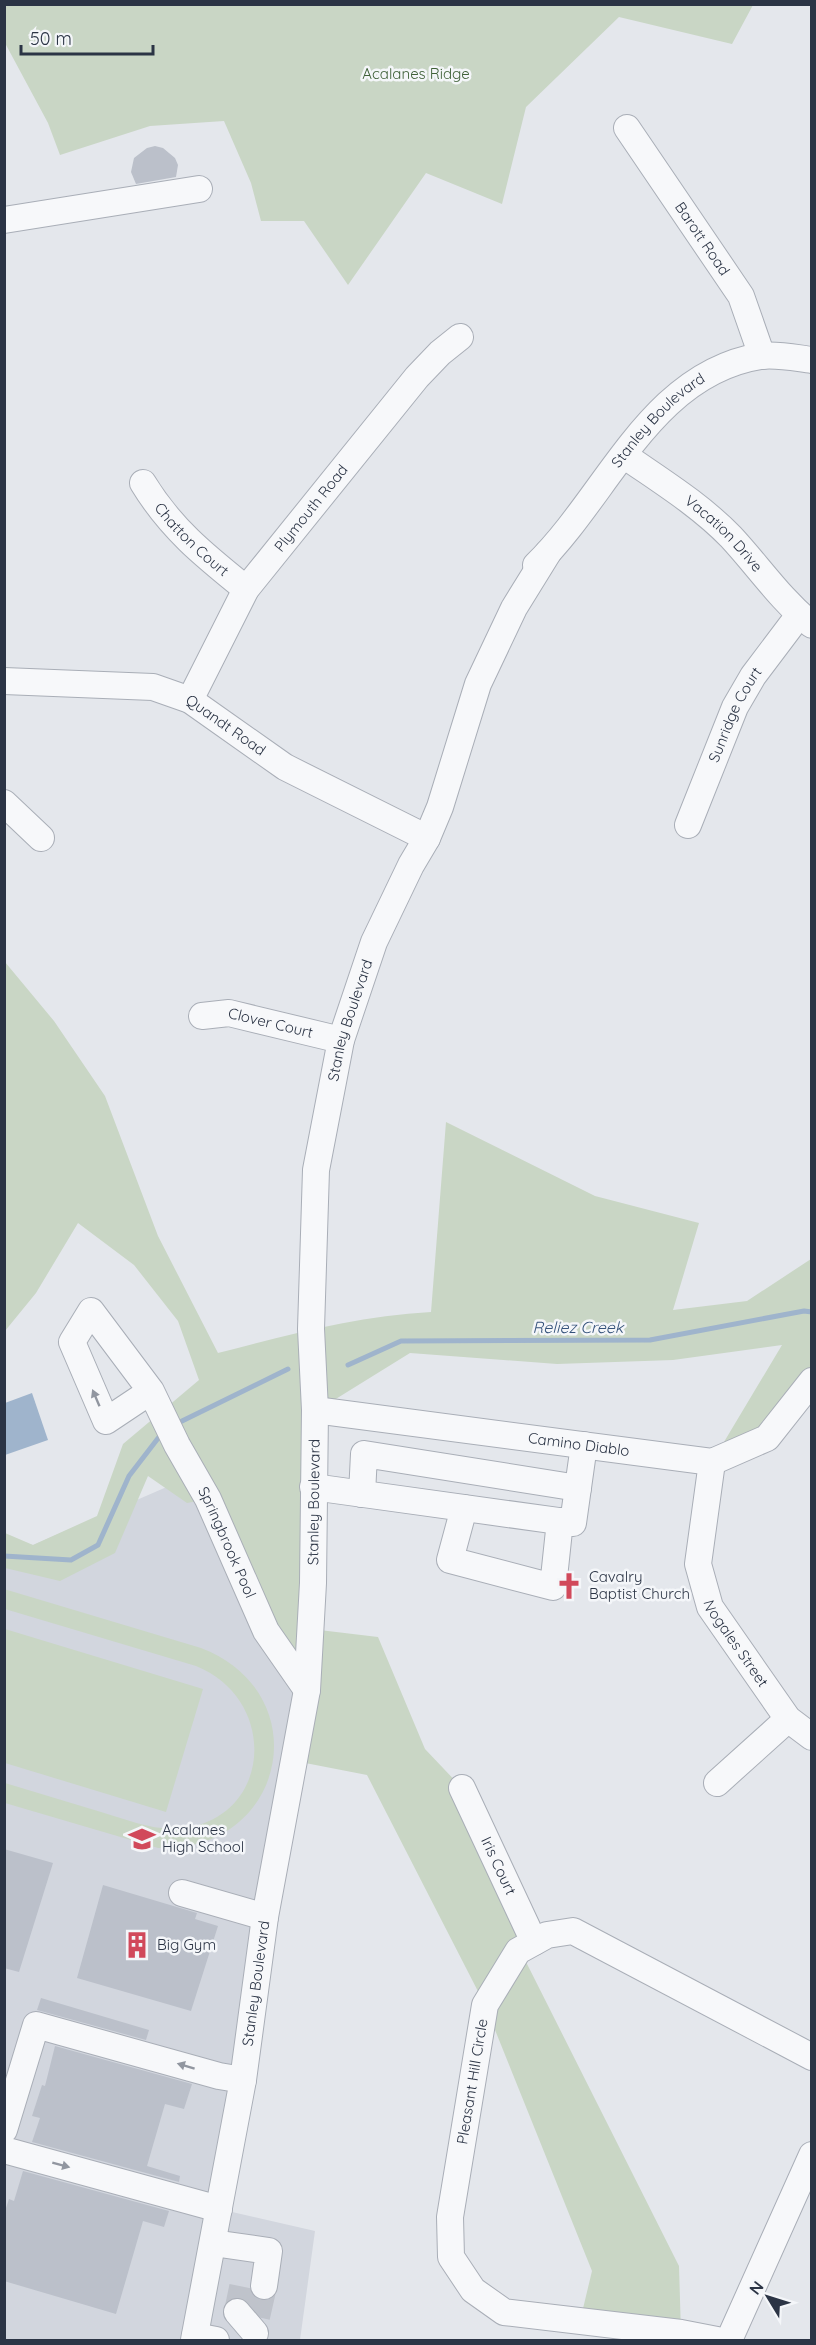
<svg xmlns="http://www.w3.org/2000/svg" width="816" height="2345" font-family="Quicksand,sans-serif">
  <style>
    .built { fill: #d2d6de }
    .green { fill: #c9d6c5 }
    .water { fill: #9fb4cc }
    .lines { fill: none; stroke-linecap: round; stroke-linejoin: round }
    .stream { stroke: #9fb4cc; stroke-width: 5 }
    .building { fill: #bbc0ca }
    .minor-tunnel { stroke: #bfc3cb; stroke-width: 26; stroke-dasharray: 26 13; stroke-linecap: butt }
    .minor-casing { stroke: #a9aeb7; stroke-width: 28 }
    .minor { stroke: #f7f8fa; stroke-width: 26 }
    .oneway { fill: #9196a0 }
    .labels { text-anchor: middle; stroke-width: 5; stroke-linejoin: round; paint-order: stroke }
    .park-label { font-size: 15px; fill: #3f6138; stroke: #f4f6f9 }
    .street-label { font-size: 15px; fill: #2b3445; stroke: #f4f6f9 }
    .poi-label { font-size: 15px; fill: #2b3445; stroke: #f4f6f9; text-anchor: start }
    .water-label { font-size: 16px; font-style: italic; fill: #34527a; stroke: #f4f6f9 }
  </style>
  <rect width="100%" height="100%" fill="#e4e7ec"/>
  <path class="built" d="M192,1476L307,1690L219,2209L315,2231L300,2340H5L4,1537L33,1545Z"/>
  <path class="green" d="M4,5L5,4L753,5L732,44L619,17L526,107L502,204L426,173L348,285L304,221H261L251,183L224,121L150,126L60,155L48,123L5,43Z
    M5,962L54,1021L105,1096L158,1236L218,1353C288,1335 357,1316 431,1312L446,1122L595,1196L699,1223L673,1310L747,1301L811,1259V1381L767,1438L712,1462L782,1345L673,1360L557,1364L410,1353L318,1410L311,1629L378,1637L425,1749L462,1788L534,1942L520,1950L679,2266L681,2333L580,2321L592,2271L485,2005L367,1775L295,1761L307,1690L208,1499L187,1503L148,1476L115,1553L60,1581L5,1568V1533L33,1545L97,1516L123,1444L199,1380L178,1321L134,1265L78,1223L36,1293L5,1331Z
    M4,1589L201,1648C320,1694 285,1853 158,1848L5,1803V1783C37,1793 69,1802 101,1812C128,1820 156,1832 185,1828C273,1815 278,1699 196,1666L5,1609Z
    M5,1629L203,1689L166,1812L5,1763Z"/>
  <path class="water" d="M32,1393L48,1440L5,1455V1403Z"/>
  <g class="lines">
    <path class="stream" d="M348,1365L401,1341L650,1340L804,1311L812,1312
      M180,1422L288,1369
      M4,1556L71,1560L98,1545L129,1476L159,1437"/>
  </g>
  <path class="building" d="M155,146L163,148L175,158L178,165L176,177L136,184L131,172L134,158L147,148Z
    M4,1849L53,1863L19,1972L4,1968Z
    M103,1885L197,1913L195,1919L218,1926L191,2011L77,1978Z
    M41,1998L149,2030L146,2040L37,2010Z
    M55,2046L192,2084L184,2109L165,2104L147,2166L180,2176L179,2182L32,2142L40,2118L32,2116L42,2085L45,2086Z
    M23,2171L169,2211L164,2227L143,2221L116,2314L4,2281V2214L9,2199L14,2201Z"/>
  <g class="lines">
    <path class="minor-tunnel" d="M237,2312L243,2283
      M257,2317L264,2286"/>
    <defs>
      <g id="minor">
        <path id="s1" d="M627,128L741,296L762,356"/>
        <path d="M4,220L199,189"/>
        <path id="s2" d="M625,456C661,481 700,505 731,537C758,566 780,599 812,625"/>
        <path id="s3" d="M143,483C171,529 205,556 246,589"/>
        <path id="s4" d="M536,565C608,495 651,373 761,356C777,354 796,358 812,360"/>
        <path id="s5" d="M4,681L153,687L190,700L285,767L427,838"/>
        <path id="s6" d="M190,700L246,589L417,377L440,353L460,337"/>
        <path d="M4,803L41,838"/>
        <path id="s7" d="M688,825L735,707L753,676L799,615"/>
        <path id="s8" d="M202,1016L229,1013L341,1040"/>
        <path id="s9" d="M151,1391L106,1421L72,1342L91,1311L151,1391L177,1445L208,1499L266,1631L307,1690"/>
        <path id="s10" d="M315,1410L712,1462L767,1438L812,1381"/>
        <path id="s11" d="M712,1462L698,1564L710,1607L788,1719L812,1737"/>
        <path d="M313,1487L573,1523L584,1445"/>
        <path d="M362,1494L364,1454L578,1488"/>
        <path d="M464,1508L450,1560L553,1587L560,1521"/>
        <path d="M717,1783L788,1719"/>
        <path id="s12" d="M462,1788L534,1942"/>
        <path d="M182,1893L265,1917"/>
        <path d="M4,2130L36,2025L219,2076L243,2080"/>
        <path d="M4,2150L219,2209"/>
        <path d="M213,2243L269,2251L264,2286"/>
        <path d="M237,2312L255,2333"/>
        <path d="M195,2336L216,2340"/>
        <path id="s13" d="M194,2340L243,2080L265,1917L307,1690L313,1583L315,1410L311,1329L316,1170L341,1040L374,942L411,865L427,838L440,807L478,684L514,608L548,553"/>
        <path id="s14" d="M717,2340L681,2333L504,2312L473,2290L451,2257L450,2217L485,2005L518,1951L547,1935L573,1931L812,2057"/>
        <path d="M729,2340L812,2155"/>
      </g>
    </defs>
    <use href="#minor" class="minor-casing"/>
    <use href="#minor" class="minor"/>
  </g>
  <defs><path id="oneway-solid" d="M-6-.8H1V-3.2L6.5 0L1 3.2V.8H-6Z" transform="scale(1.5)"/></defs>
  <g class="oneway">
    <use href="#oneway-solid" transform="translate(96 1398) rotate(-113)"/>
    <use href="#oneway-solid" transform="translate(186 2066) rotate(-163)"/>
    <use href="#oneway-solid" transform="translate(61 2165) rotate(15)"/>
  </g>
  <defs>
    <symbol id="church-bare" viewBox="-9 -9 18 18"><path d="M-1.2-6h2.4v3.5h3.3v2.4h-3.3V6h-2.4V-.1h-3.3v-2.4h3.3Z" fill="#d1495b" stroke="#f4f6f9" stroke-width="2.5" paint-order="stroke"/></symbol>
    <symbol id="school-bare" viewBox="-9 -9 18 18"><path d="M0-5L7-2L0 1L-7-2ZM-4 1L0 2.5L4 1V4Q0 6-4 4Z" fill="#d1495b" stroke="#f4f6f9" stroke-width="2.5" paint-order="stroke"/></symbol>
    <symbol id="building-bare" viewBox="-9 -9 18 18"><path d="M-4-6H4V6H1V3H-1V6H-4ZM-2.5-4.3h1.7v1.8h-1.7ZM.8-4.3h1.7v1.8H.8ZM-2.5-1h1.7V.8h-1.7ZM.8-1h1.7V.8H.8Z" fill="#d1495b" stroke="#f4f6f9" stroke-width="2.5" paint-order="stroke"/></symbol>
  </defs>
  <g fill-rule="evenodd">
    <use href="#church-bare" x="550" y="1567" width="38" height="38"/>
    <use href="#school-bare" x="123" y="1820" width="38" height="38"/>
    <use href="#building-bare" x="118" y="1926" width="38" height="38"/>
  </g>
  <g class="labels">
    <g class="park-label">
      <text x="416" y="79">Acalanes Ridge</text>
    </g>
    <g class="street-label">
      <text dy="5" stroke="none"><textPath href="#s1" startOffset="134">Barott Road</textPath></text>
      <text dy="5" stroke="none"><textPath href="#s4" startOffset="190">Stanley Boulevard</textPath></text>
      <text dy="5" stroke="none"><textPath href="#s6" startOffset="228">Plymouth Road</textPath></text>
      <text dy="5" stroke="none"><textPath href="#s2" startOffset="126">Vacation Drive</textPath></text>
      <text dy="5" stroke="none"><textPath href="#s3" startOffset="75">Chatton Court</textPath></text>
      <text dy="5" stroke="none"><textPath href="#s7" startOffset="120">Sunridge Court</textPath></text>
      <text dy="5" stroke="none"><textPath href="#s5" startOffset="232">Quandt Road</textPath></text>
      <text dy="5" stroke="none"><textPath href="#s13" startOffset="1334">Stanley Boulevard</textPath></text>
      <text dy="5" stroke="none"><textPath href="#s8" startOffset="70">Clover Court</textPath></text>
      <text dy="5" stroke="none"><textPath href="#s10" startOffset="266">Camino Diablo</textPath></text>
      <text dy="5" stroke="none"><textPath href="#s13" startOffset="848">Stanley Boulevard</textPath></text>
      <text dy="5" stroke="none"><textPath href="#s9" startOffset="446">Springbrook Pool</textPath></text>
      <text dy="5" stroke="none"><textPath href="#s11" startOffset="192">Nogales Street</textPath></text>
      <text dy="5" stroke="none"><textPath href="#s12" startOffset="86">Iris Court</textPath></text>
      <text dy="5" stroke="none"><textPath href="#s13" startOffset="362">Stanley Boulevard</textPath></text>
      <text dy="5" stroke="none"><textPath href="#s14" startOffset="470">Pleasant Hill Circle</textPath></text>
    </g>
    <g class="poi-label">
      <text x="589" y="1582">Cavalry<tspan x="589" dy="17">Baptist Church</tspan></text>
      <text x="162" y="1835">Acalanes<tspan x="162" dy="17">High School</tspan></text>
      <text x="157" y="1950">Big Gym</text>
    </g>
    <g class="water-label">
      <text x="578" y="1333">Reliez Creek</text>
    </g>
  </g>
  <rect width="816" height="2345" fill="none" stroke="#2b3445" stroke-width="12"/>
  <g transform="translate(768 2297) rotate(308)" stroke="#f4f6f9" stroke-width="4.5" paint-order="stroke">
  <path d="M0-4.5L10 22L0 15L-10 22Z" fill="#2b3445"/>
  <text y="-9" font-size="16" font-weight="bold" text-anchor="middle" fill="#2b3445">N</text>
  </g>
  <path d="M21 45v9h132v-9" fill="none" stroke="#2b3445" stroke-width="3"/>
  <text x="30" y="45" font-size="18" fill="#2b3445" stroke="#f4f6f9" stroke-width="4.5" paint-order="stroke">50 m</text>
</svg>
